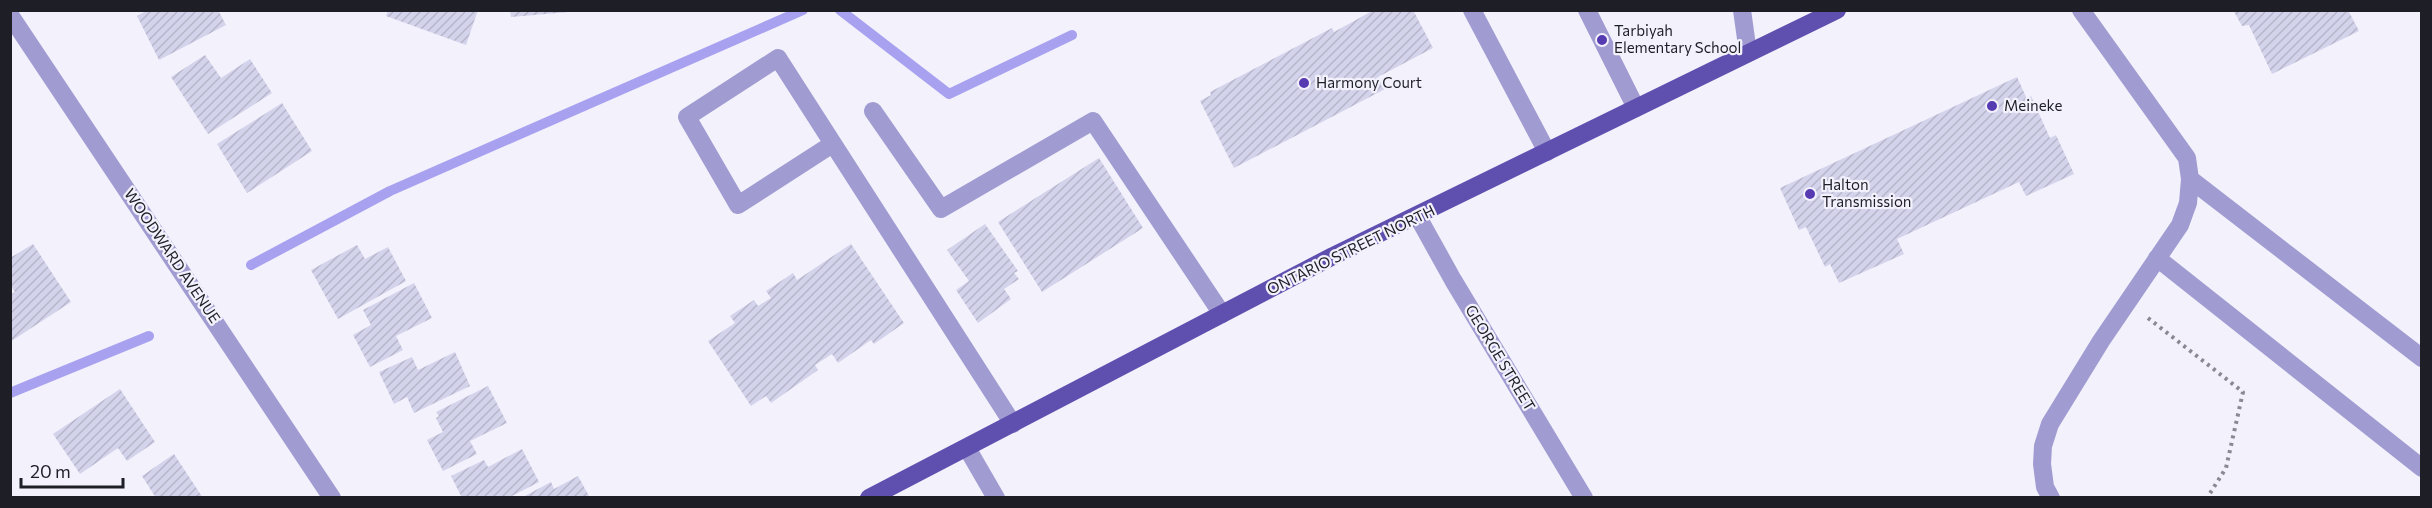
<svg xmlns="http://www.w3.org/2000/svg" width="2432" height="508" font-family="Commissioner,sans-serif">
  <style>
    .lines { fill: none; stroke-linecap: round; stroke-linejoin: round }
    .stream { stroke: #a8a1f0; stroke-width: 10 }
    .building { fill: url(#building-hatch) }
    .path { stroke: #8a8993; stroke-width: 4; stroke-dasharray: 3 4.5; stroke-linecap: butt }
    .minor { stroke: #a09cd1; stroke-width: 18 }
    .major { stroke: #5f4faf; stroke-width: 18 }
    .poi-dot { fill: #563ab2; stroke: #f2f1fc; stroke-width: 2 }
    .labels { text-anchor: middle; stroke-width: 4.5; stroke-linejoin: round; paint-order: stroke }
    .poi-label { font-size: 15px; fill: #1e1e27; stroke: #f2f1fc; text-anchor: start }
    .street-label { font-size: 15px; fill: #1e1e27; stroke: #f2f1fc }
  </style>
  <defs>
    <pattern id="building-hatch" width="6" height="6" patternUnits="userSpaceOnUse" patternTransform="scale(1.5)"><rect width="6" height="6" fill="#d4d3ec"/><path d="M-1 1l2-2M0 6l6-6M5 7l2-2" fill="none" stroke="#b6b5ca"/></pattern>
  </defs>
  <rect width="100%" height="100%" fill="#f2f1fc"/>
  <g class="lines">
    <path class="stream" d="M840,10L949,94L1072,35
      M251,265L390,191L803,10
      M10,393L149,336"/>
  </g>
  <path class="building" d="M148,10H218L226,25L159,60L137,16Z
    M388,10H478L466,45L386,16Z
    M510,10H569V12L511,17Z
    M1374,10H1413L1433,48L1378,77L1385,89L1234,168L1200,101L1211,95L1210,92L1332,28L1334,32Z
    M2233,10H2348L2359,31L2272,74L2249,25L2242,26Z
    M205,55L221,78L250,59L272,93L208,134L171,77Z
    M2017,77L2027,99L2031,96L2050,138L2056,135L2074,174L2026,196L2019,182L1897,239L1904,254L1839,283L1830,264L1825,267L1806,227L1799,230L1780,188Z
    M282,103L312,151L247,193L217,144Z
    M1099,158L1143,228L1042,292L998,222Z
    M985,224L1018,271L1014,273L1019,279L1004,289L1011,299L978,323L956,290L969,281L947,250Z
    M33,244L71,302L10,342V295L15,292L10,285V258Z
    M851,244L904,323L874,344L871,340L838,363L832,354L815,365L818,370L771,403L766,396L751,406L708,341L735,323L730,316L754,300L758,306L771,298L766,291L793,273L797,280Z
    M357,245L365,259L388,247L406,281L338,319L311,270Z
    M414,283L432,318L396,336L403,350L370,367L353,335L371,325L363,310Z
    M455,352L470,386L414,413L407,397L394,404L379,372L412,357L418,370Z
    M488,386L507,423L470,441L477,454L443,471L427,440L443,432L436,418L439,416L436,412Z
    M120,389L155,442L127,461L118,448L80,474L53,434Z
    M522,449L539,482L508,498H462L451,476L484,460L488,467Z
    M174,454L203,498H156L142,476Z
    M578,476L590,498H521L551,482L554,489Z"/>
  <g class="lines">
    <path class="path" d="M2148,318L2243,392L2226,468L2207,498"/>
    <path class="minor" d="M1472,10L1547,152
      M1587,10L1636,108
      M1742,10L1748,53
      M10,15L332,498
      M873,111L941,209L1093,121L1222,314
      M831,145L738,205L687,117L778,58L1013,424
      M2190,179L2422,358
      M1418,217L1453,280L1584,498
      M2157,258L2422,468
      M967,448L996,498
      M2051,498L2045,487L2042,464L2043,446L2050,424L2101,341L2180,225L2188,203L2190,179L2187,158L2081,10"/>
    <path class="major" d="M869,498L1333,256L1837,10"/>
  </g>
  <g class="poi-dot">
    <circle cx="1602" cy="40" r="6"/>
    <circle cx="1304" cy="83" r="6"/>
    <circle cx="1992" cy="106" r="6"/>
    <circle cx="1810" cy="194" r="6"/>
  </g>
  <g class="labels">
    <g class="poi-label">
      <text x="1614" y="36">Tarbiyah<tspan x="1614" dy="17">Elementary School</tspan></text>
      <text x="1316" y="88">Harmony Court</text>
      <text x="2004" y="111">Meineke</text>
      <text x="1822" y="190">Halton<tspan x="1822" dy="17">Transmission</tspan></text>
    </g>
    <g class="street-label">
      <text transform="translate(1351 250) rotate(-26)" y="5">ONTARIO STREET NORTH</text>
      <text transform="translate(172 256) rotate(56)" y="5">WOODWARD AVENUE</text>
      <text transform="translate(1500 358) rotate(59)" y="5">GEORGE STREET</text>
    </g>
  </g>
  <rect width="2432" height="508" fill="none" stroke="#1e1e27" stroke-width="24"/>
  <path d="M21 478v9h102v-9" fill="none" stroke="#1e1e27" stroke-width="3"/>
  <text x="30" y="478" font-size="18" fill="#1e1e27" stroke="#f2f1fc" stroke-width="4.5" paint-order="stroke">20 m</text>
</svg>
